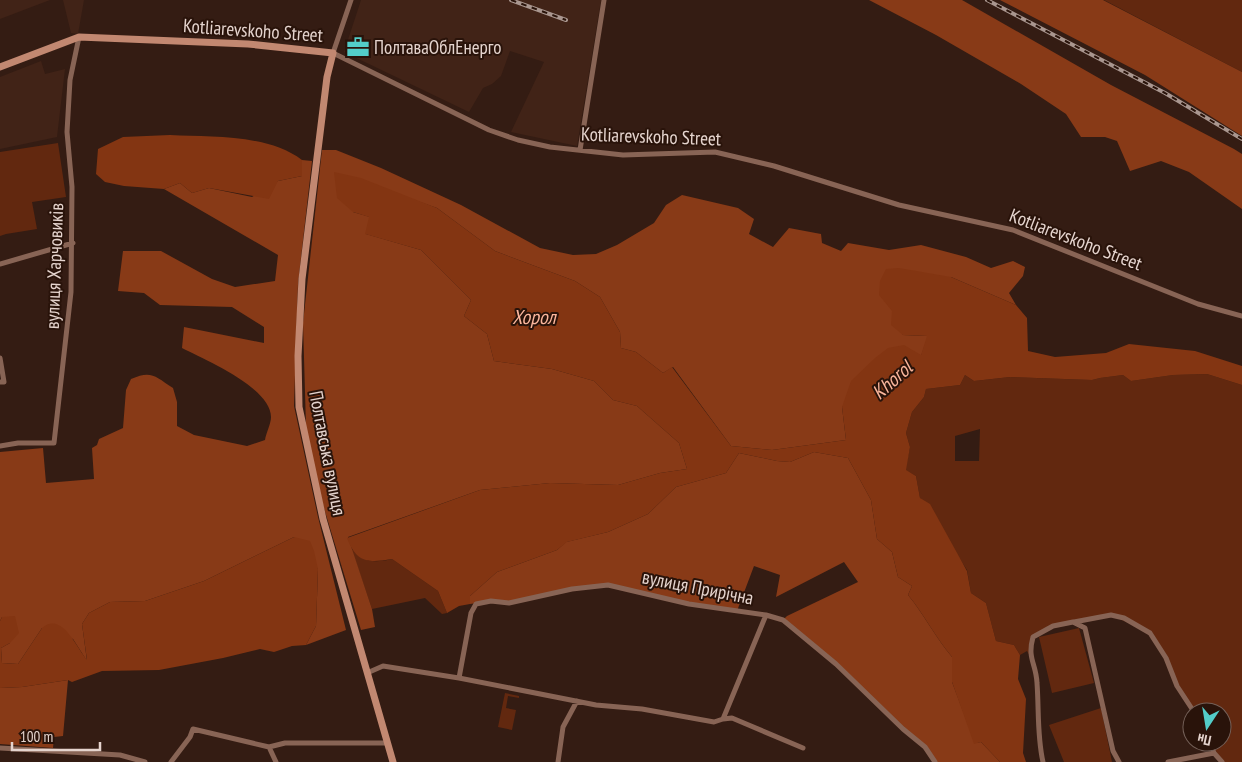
<svg xmlns="http://www.w3.org/2000/svg" width="1242" height="762" font-family="'PT Sans Narrow',sans-serif">
  <style>
    .built { fill: #412317 }
    .green { fill: #62280f; fill-rule: evenodd }
    .forest { fill: #883a17 }
    .water { fill: #833512 }
    .lines { fill: none; stroke-linecap: round; stroke-linejoin: round }
    .street { stroke: #886455; stroke-width: 5 }
    .secondary { stroke: #c28871; stroke-width: 7 }
    .rail-casing { stroke: #a9968f; stroke-width: 4 }
    .rail { stroke: #29130a; stroke-width: 2; stroke-dasharray: 5.5; stroke-linecap: butt }
    .labels { text-anchor: middle; stroke-width: 4; stroke-linejoin: round; paint-order: stroke }
    .street-label { font-size: 19px; fill: #e5d4ce; stroke: #29130a }
    .poi-label { font-size: 19px; fill: #e5d4ce; stroke: #29130a; text-anchor: start }
    .water-label { font-size: 20px; font-style: italic; fill: #fbb69c; stroke: #29130a }
  </style>
  <rect width="100%" height="100%" fill="#341c13"/>
  <path class="built" d="M0,0H50L0,19Z
    M63,0H84L78,34L71,33Z
    M361,0H601L577,146L511,132L544,62L510,51L501,76L492,84L483,88L469,112L344,52Z
    M41,61L45,74L65,69L57,137L0,149V77Z"/>
  <path class="green" d="M1104,0H1242V72Z
    M58,143L66,197L32,202L37,229L6,234L0,236V152Z
    M1207,374L1242,385V762H1223L1210,742H1222V712H1194L1177,686L1166,658L1150,633L1111,615L1053,626L1033,637L1031,658L1027,651L1020,655L1014,645L996,641L986,603L971,593L967,570L920,498L916,476L905,470L910,447L906,433L912,412L924,397L926,389L960,385L965,375L974,381L1010,377L1092,380L1100,378L1123,375L1131,381L1173,375ZM980,429L979,461H955V436Z
    M351,548C364,563 374,563 392,559L438,591L447,613L442,614L425,598L372,609Z
    M1079,628L1094,683L1052,693L1039,637Z
    M505,693L519,696V698L508,696L506,708L516,710L512,730L498,727Z
    M1101,708L1112,762H1064L1049,725Z"/>
  <path class="forest" d="M869,0H962L1111,85L1234,149L1242,154V209L1189,172L1161,161L1130,171L1117,141L1105,137H1081L1066,114L1021,84L936,35Z
    M1000,0H1103L1242,72V136L1145,75Z
    M322,150H336L381,168L461,205L540,248L573,255L596,254L617,245L654,223L666,205L682,195L738,208L754,219L749,234L773,247L789,228L821,234L822,243L841,251L848,243L889,250L921,245L966,257L991,268L1013,261L1025,267L1023,276L1009,293L1016,305L951,277L892,311L903,335L928,336L921,356L842,407L846,440L772,450L731,446L673,367L663,373L636,352L621,348L620,332L600,297L575,281L495,251L437,208L403,196L353,212L370,217L366,234L421,250L471,300L464,316L487,334L494,361L552,369L594,381L613,400L637,406L679,443L687,469L660,473L618,485L550,483L480,490L348,537L372,609L375,627L361,630L323,505L306,427L303,323Z
    M302,160L312,161L298,284L294,406L318,517L346,630L306,645L316,626L318,569L294,537L204,581L145,601L110,602L89,613L82,624L87,661L73,639L42,628L18,664L2,663L1,648L10,643L2,617L0,621V452L43,448L46,483L94,479L92,448L97,445L99,439L123,428L126,390L131,379C151,370 155,376 173,388L177,402V426L194,435L247,446L265,440C266,433 271,424 271,417C271,388 206,360 182,348L184,327L264,343V327L232,307L160,305L144,293L118,291L123,251H161L212,279L235,287L275,281L278,255L164,189L180,183L192,193L209,188L252,197L278,181L302,176Z
    M814,452L848,458L871,500L877,539L892,552L898,577L912,586L908,595C924,614 935,637 952,657V682L975,743L981,742L1000,762H935L925,747L836,664L783,620L787,616L858,582L844,562L776,597L780,575L754,566L737,611L689,604L608,585L572,589L509,603L491,601L470,604V596L497,572L557,550L566,542L608,532L648,514L676,487L726,473L739,453L777,461L790,462Z
    M68,680L63,736L54,737L53,748L0,744V688L22,687Z"/>
  <path class="water" d="M170,135C211,137 268,134 302,160V176L278,181L269,199L209,188L192,193L180,183L164,189L124,186L105,182L96,174L98,149L123,137Z
    M334,172L361,178L437,208L495,251L575,281L600,297L620,332L621,348L636,352L663,373L672,367L731,446L772,450L846,440L842,407L851,381L875,358L888,348L904,345L921,355L927,336L903,335L891,325L892,311L879,295L880,281L886,269L899,268L951,277L1016,305L1027,318L1028,351L1055,357L1106,353L1129,344L1195,351L1242,366V385L1207,374L1173,375L1131,381L1123,375L1100,378L1092,380L1010,377L974,381L965,375L960,385L926,389L924,397L912,412L906,433L910,447L906,470L916,476L920,498L930,504L967,571L971,593L986,603L996,641L1014,645L1020,655L1018,679L1026,699L1023,753L1026,762H1000L981,742L974,744L952,682V657C935,637 924,614 908,595L912,586L898,577L892,552L877,539L871,500L848,458L814,452L790,462L777,461L739,453L726,473L676,487L648,514L608,532L567,542L557,550L497,572L470,596V604L459,606L447,613L438,591L392,559C369,563 356,563 347,538L480,490L550,483L618,485L660,473L687,469L679,443L637,406L613,400L594,381L552,369L494,361L487,334L464,316L471,300L421,250L365,234L369,217L353,212L337,198Z
    M294,537L310,541L314,551L318,569L316,626L306,645L292,646L274,652L260,649L223,658L159,670L102,671L72,682L68,680L22,687L0,688V621L2,617L15,616L19,633L10,643L1,648L2,663L18,664L42,628C62,611 76,647 87,660L82,624L89,613L110,602L145,601L204,581Z"/>
  <g class="lines">
    <path class="street" d="M351,0L333,53L489,130L518,140L550,147L623,155L715,152L774,166L899,205L1013,230L1198,304L1242,316
      M580,150L604,0
      M0,264L73,243
      M0,358L4,382H0
      M0,446L18,443H54L71,292L72,187L67,132L70,80L79,37
      M1074,622L1111,615L1124,618L1150,633L1166,658L1177,686L1194,712
      M367,673L383,666L459,678L596,705L642,709L714,722L723,719L766,615
      M459,678L471,613L476,604L491,601L509,603L572,589L608,585L689,604L766,615L783,620L836,664L903,729L925,747L935,762
      M723,719L732,718L803,748
      M1210,742L1214,753
      M269,747L276,762
      M0,748L120,755L145,762
      M171,762L190,737L193,729L269,747L285,743H387
      M558,762L563,727L577,701
      M1043,762C1037,736 1039,710 1037,683C1036,663 1027,659 1033,637L1053,626L1073,622L1085,628L1113,751L1119,762
      M1168,762L1214,753L1222,762"/>
    <path class="secondary" d="M0,67L79,37L248,44L333,53L327,77L302,279L298,356L299,407L323,519L393,762"/>
    <defs>
      <path id="rail" d="M511,0L566,20
        M987,0L1165,93L1242,139"/>
    </defs>
    <use href="#rail" class="rail-casing"/>
    <use href="#rail" class="rail"/>
  </g>
  <defs>
    <symbol id="office-bare" viewBox="-9 -9 18 18"><path d="M-6-3h4V-5.5h4V-3h4V5H-6ZM-1-4.5V-3h2v-1.5ZM-6 0V1H6V0Z" fill="#53cdc9" stroke="#29130a" stroke-width="2.5" paint-order="stroke"/></symbol>
  </defs>
  <g fill-rule="evenodd">
    <use href="#office-bare" x="342" y="31" width="32" height="32"/>
  </g>
  <g class="labels">
    <g class="street-label">
      <text transform="translate(253 30) rotate(4)" y="7">Kotliarevskoho Street</text>
      <text transform="translate(651 136) rotate(2)" y="7">Kotliarevskoho Street</text>
      <text transform="translate(1076 239) rotate(21)" y="7">Kotliarevskoho Street</text>
      <text transform="translate(54 266) rotate(-88)" y="7">вулиця Харчовиків</text>
      <text transform="translate(328 453) rotate(79)" y="7">Полтавська вулиця</text>
      <text transform="translate(698 587) rotate(11)" y="7">вулиця Прирічна</text>
    </g>
    <g class="poi-label">
      <text x="374" y="54">ПолтаваОблЕнерго</text>
    </g>
    <g class="water-label">
      <text x="534" y="324">Хорол</text>
      <text transform="translate(892 380) rotate(-42)" y="7">Khorol</text>
    </g>
  </g>
  <g transform="translate(1207 727) rotate(192)"><circle r="24" fill="#29130a" stroke="#746058"/>
  <path d="M0-4L9 19L0 12L-9 19Z" fill="#53cdc9"/>
  <text y="-8" font-size="14" font-weight="bold" text-anchor="middle" fill="#e5d4ce">Пн</text>
  </g>
  <path d="M12 742v8h88v-8" fill="none" stroke="#e5d4ce" stroke-width="2.5"/>
  <text x="20" y="742" font-size="15" fill="#e5d4ce" stroke="#29130a" stroke-width="4" paint-order="stroke">100 m</text>
</svg>
